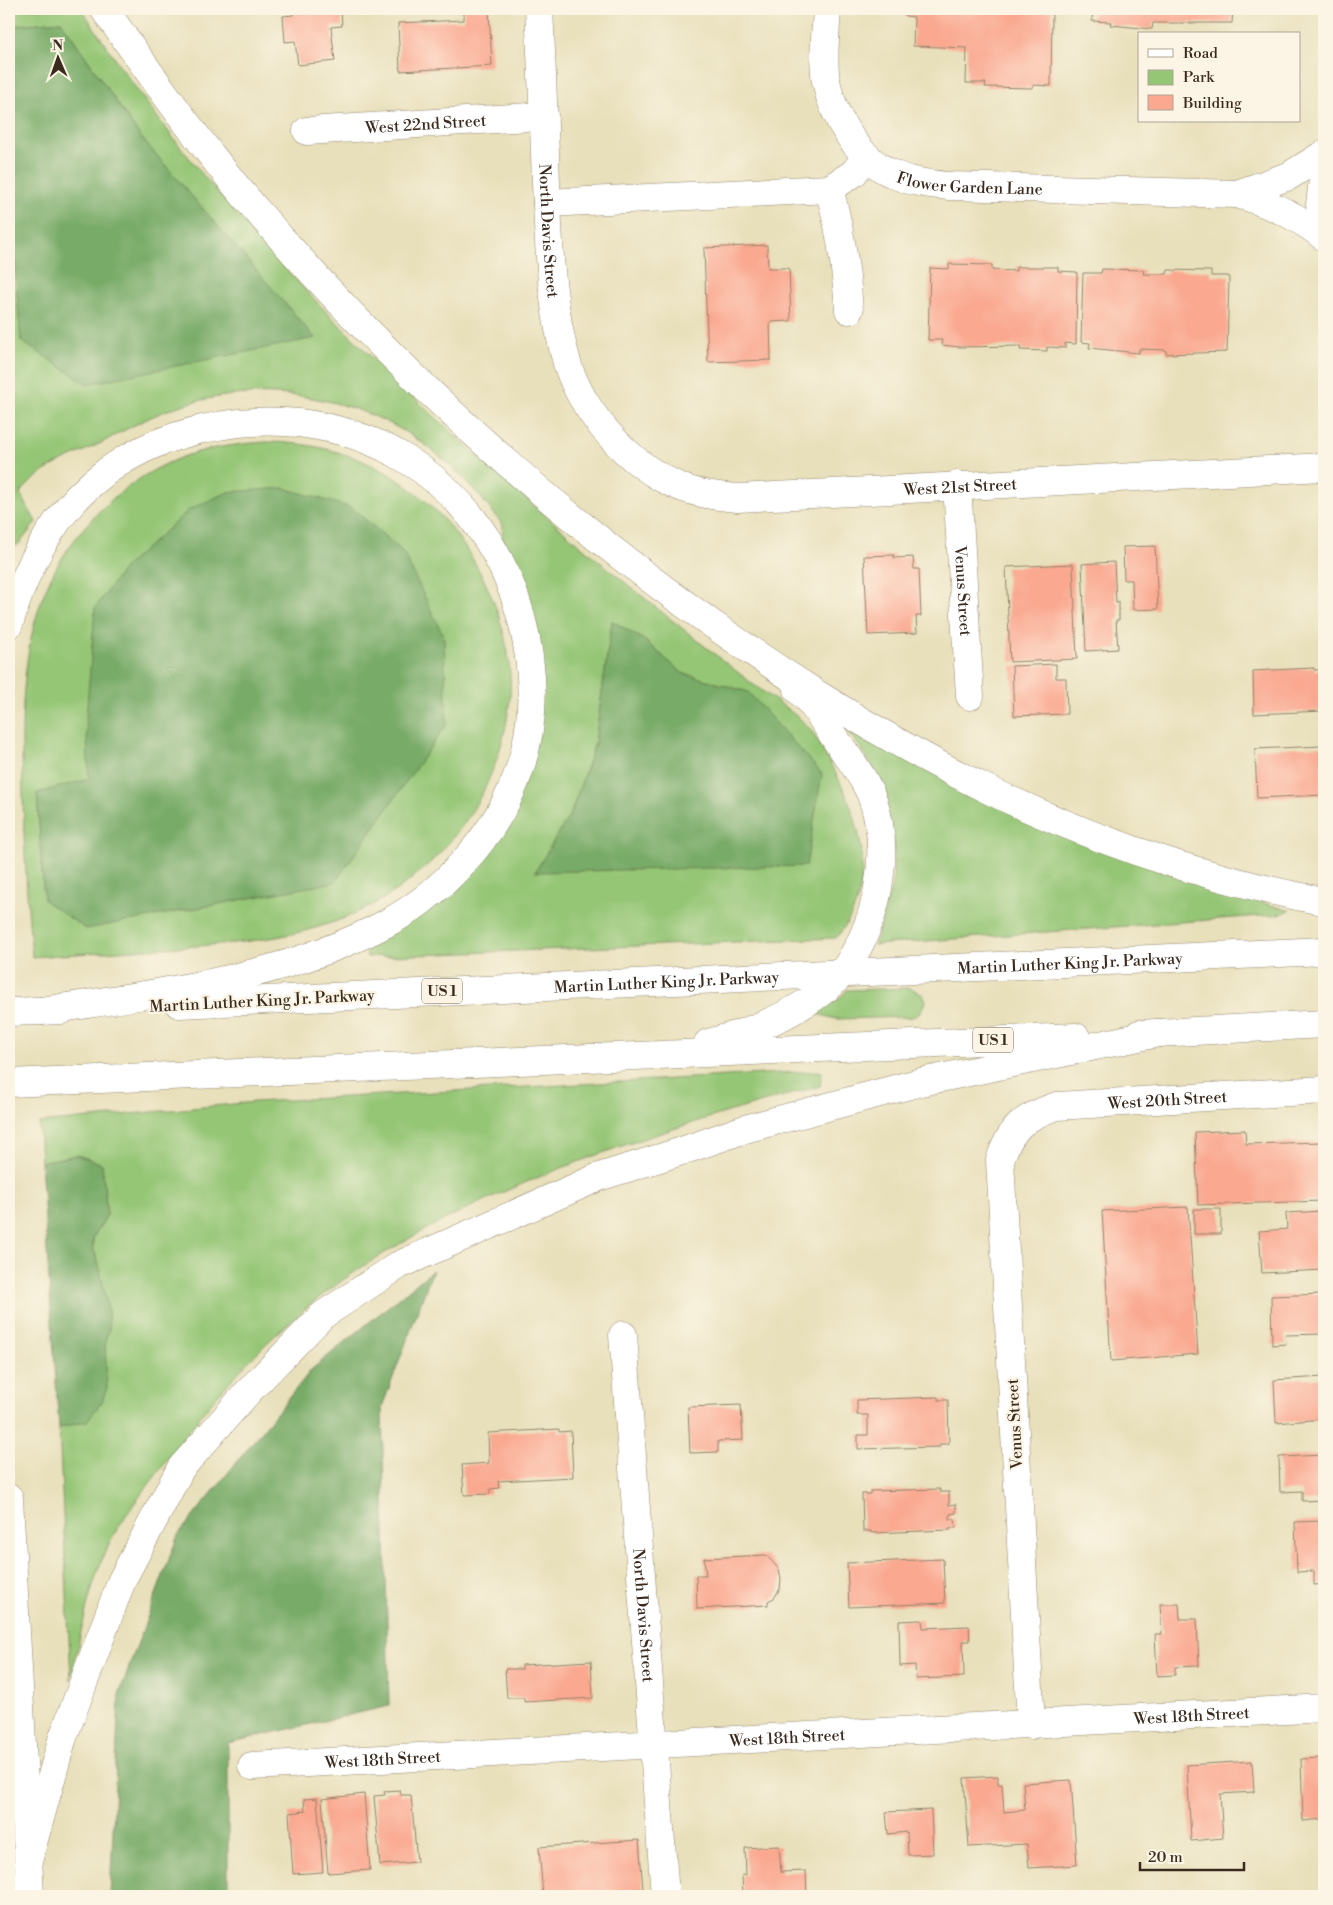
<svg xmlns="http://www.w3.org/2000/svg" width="1333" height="1905" font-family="'Libre Bodoni',serif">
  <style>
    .green { fill: #95c676; stroke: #68784a; fill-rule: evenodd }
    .forest { fill: #78ab67; stroke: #5a6a42 }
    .building { fill: #faa890 }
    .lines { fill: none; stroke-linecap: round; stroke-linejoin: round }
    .minor-casing { stroke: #92856c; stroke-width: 29 }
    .highway-casing { stroke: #92856c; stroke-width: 29 }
    .minor { stroke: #fff; stroke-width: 28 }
    .highway { stroke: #fff; stroke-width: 28 }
    .labels { text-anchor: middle; stroke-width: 4.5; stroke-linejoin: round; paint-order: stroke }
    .shield { fill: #fcf5e5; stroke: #75675a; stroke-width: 1 }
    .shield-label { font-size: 15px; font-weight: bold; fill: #3b2a1e }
    .street-label { font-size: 16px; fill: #3b2a1e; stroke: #fcf5e5 }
  </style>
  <rect width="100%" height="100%" fill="#fcf5e5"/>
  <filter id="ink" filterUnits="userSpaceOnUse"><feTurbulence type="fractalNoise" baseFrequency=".02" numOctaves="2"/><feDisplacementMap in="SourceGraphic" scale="10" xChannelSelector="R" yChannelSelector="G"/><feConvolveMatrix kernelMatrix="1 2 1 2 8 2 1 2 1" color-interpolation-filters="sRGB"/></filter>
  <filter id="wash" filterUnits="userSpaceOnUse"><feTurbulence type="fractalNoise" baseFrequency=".0096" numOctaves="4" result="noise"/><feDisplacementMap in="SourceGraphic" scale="20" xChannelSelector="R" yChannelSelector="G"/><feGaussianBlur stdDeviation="1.12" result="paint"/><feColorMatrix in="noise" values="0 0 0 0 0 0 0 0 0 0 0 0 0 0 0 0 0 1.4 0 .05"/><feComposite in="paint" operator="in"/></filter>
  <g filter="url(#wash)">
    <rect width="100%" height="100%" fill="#e8e0bb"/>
    <path class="green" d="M9,9H82C217,221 398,390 588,552C640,595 693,637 745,678C762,692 798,714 810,729C816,737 821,748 826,756C859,811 883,883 836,938L367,957L366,947L500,832L539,643L529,597L502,537L503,525C484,501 466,478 442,458C372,398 270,379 182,405C154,414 128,428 103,442C84,452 55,462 39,475C32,480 26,487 20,493L36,522L19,544L9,549V194L21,341L139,135L61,21L18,25L9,37ZM612,621L644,640L682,673L748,692L535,872L571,813L595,743Z
      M265,442C369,442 448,498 489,591C506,629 515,674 508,714C496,791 451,856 386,897C319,939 239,944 162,948C119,951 75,954 32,957C27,903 24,849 23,795C21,732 20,668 39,608C61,537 126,472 198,452C220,446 242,444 265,442ZM190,509L44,900L37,794L89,779L162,536Z
      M835,718L1252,899L1290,911L1274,915L874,945L893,882L894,841L876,773L861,748Z
      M911,988L923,995L926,1001L919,1014L912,1017L836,1019L817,1014V1010L838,1000L847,990Z
      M818,1071L822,1072L820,1086C651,1132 440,1197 305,1309C252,1353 207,1404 168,1459C147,1488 119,1520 105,1552C88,1592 80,1637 71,1680L59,1428L87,1421L105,1355V1341L109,1329L99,1265L93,1248V1237L107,1214L102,1164L77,1155L41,1162L39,1123L254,1102Z"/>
    <path class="forest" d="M61,21L139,135L315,338L87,384L21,341L9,194V37L17,25Z
      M284,488L352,508L403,552L444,637L447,724L335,882L86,929L44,900L37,793L89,779L86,719L95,608L124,568L190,509L228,492Z
      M612,621L644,640L682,673L748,692L822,774L806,866L535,872L571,813L595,743Z
      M77,1155L102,1164L107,1215L93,1238V1248L99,1265L108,1309L109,1329L105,1341L107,1388L102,1402L87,1421L59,1428L41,1162Z
      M433,1270L382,1407L389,1706L228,1743V1896H110L119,1694L178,1535L312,1369Z"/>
    <g id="blocks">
      <path class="building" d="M292,9H341L342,26L331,27L335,61L298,65L295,41L285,42L283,16L293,15Z
        M464,9H489L492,66L400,71L398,23L464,20Z
        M905,9L1052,11L1051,86L1033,85V88L985,87L986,83H966L967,48L913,46L914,17L905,16Z
        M1093,9H1233L1232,23H1153L1152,29L1110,25L1111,22L1092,21Z
        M767,245L768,268H789L791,321L770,322L771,360L708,362L704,248Z
        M949,264L992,265V270L1016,271V267H1058V271L1077,272L1076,344L1065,343V348L1047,347V351L1020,350L1021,346L959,347L942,345V340H928L930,268L949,269Z
        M1102,269L1144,270L1143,274H1167L1168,270L1211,271V276H1229L1227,352L1166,354V350L1139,349V353L1089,348L1090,343L1081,342L1083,273H1101Z
        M1155,546L1158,609L1133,610L1132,580H1124L1123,547Z
        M894,555V558L913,557L914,569H919L921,616H916L917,633L868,635L864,556Z
        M1114,562L1116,603L1119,602V620H1116L1118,649L1086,651L1082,564Z
        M1073,564L1077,659L1010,662L1006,567Z
        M1056,664V678H1066L1067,714L1014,716L1012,666Z
        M1314,668V670H1324V711L1254,714L1253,671Z
        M1323,746L1324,795L1257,798L1255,749Z
        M1245,1130L1246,1144L1324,1142V1201L1198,1205L1195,1132Z
        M1188,1207L1198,1354L1111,1361L1102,1211Z
        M1194,1209H1221V1234H1194Z
        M1324,1211V1270L1262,1273L1259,1231L1287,1229L1286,1213Z
        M1323,1294L1324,1334L1285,1335L1286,1344L1272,1345L1271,1296Z
        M1324,1377V1419L1276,1423L1274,1380Z
        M938,1397V1400H948L949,1444H940V1447L858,1449V1435H868V1415H857V1400Z
        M741,1405L743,1440L718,1441V1452L690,1453L688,1407Z
        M559,1429V1432L571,1431L573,1477L498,1481L499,1488L490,1489V1494L464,1495L462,1465L489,1463L488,1433Z
        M1324,1455V1500L1302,1501V1491L1280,1492L1279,1457Z
        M940,1489V1492H949V1505L956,1504V1513L950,1514V1519H955L956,1528H950V1530L871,1533V1531H863L862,1494H870V1491Z
        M1322,1521L1324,1524V1584L1314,1585V1571L1297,1572L1295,1522Z
        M766,1555L779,1569L781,1579L780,1589L774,1598L768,1601V1605L697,1609L696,1575H706L704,1558Z
        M943,1559L945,1603L849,1607L847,1563Z
        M1160,1604H1179L1180,1619H1197L1199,1666L1175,1667V1675L1157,1676L1155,1634H1162Z
        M922,1620L923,1628L969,1626L970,1641H963L964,1677L916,1679L915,1665L900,1666L899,1621Z
        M591,1661L593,1698L524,1702V1698H507L505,1669H522V1665Z
        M1324,1758V1819L1303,1821L1301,1759Z
        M1252,1761L1254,1792L1220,1794L1223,1838L1191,1841L1187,1765Z
        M998,1776V1784H1002L1004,1812L1025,1810L1023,1783L1071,1780L1077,1865L1029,1868L1027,1844L969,1847L964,1778Z
        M400,1790L401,1795H411L417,1862L380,1865L374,1796L385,1795L384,1791Z
        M364,1794L370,1870L328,1873L322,1799Z
        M317,1798L323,1872L293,1874L289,1813L305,1811L304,1799Z
        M931,1810L933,1854L908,1855L907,1832L888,1834L886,1812Z
        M639,1840L643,1889L543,1896L539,1847Z
        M779,1846L781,1872L806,1871L807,1896H743L742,1875H746L745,1848Z"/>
    </g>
  </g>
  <g filter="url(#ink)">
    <use href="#blocks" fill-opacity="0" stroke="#92856c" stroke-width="1"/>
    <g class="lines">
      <defs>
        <g id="minor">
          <path id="s1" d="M539,9C542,67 544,125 546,183C549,243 550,304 567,363C583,414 629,465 678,486C697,494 717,496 738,498L1324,467"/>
          <path id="s2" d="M827,9C826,32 822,58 826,81C833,117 858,159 893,174C910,182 930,184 949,186L1237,194C1269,203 1298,216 1324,237"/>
          <path id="s3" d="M307,131L544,116"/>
          <path d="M1324,170L1320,205L1324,221"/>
          <path d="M829,189C841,230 846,268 849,310"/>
          <path d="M1237,194L1289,176L1324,154"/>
          <path d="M547,203L829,189L854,173L866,156"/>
          <path id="s4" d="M957,485L970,696"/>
          <path id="s5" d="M623,1335L665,1896"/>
          <path id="s6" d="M1031,1725L1000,1160C1011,1127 1024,1117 1057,1106L1324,1090"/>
          <path id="s7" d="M252,1766L1324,1708"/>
        </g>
        <g id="highway">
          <path d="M104,9C154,79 203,149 259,213C421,400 608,562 817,694C935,768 1047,824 1181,866C1228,880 1275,893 1324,901"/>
          <path d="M9,624C35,535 85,465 177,436C347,383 505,480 529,657C539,729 520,794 474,850C449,880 421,905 387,923C280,980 160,992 42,1011"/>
          <path id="s8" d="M179,1004L1324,951"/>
          <path d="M9,1012L62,1010"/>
          <path d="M1139,1034L1324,1024"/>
          <path d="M708,1043C755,1031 806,1010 841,975C846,970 849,962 853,956C880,911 891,845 871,795C864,778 852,762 841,747C829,731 814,702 798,690"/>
          <path d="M9,1083L1076,1037"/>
          <path d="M9,1498L30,1896"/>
          <path d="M28,1861L62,1740L122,1580L181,1468L247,1393L323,1315L399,1265L599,1177L682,1151L745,1129L921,1082L1158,1033"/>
        </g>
      </defs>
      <use href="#minor" class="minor-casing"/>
      <use href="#highway" class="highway-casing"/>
      <use href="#minor" class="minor"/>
      <use href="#highway" class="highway"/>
    </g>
  </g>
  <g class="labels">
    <g class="shield">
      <rect x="422" y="978.5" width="40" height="25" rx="4"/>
      <rect x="973" y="1027.5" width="40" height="25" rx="4"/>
    </g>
    <g class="shield-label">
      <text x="442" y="996">US 1</text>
      <text x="993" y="1045">US 1</text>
    </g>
    <g class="street-label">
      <text dy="6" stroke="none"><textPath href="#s3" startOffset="119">West 22nd Street</textPath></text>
      <text dy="6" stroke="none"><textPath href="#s2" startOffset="269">Flower Garden Lane</textPath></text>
      <text dy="6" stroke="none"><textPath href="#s1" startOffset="222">North Davis Street</textPath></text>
      <text dy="6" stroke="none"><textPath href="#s1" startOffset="810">West 21st Street</textPath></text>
      <text dy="6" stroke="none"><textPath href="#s4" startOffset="106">Venus Street</textPath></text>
      <text dy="6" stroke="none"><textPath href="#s8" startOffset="892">Martin Luther King Jr. Parkway</textPath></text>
      <text dy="6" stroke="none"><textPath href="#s8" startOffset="488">Martin Luther King Jr. Parkway</textPath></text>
      <text transform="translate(262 1000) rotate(-3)" y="6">Martin Luther King Jr. Parkway</text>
      <text dy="6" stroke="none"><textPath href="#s6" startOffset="759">West 20th Street</textPath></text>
      <text transform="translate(1014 1424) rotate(-93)" y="6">Venus Street</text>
      <text dy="6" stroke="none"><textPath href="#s5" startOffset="281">North Davis Street</textPath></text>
      <text dy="6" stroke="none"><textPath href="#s7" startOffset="941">West 18th Street</textPath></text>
      <text dy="6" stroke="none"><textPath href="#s7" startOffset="536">West 18th Street</textPath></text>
      <text dy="6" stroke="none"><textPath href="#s7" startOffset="131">West 18th Street</textPath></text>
    </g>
  </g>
  <rect width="1333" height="1905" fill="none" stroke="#fcf5e5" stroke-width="30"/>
  <rect x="1138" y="32" width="162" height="90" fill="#fcf5e5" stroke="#afa495"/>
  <rect x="1148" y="49" width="25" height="8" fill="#ffffff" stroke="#afa495"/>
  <text x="1183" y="58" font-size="15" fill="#3b2a1e">Road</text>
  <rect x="1148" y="70" width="25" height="15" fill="#95c676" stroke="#afa495"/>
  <text x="1183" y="82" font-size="15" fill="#3b2a1e">Park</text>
  <rect x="1148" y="95" width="25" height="15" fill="#faa890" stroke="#afa495"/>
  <text x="1183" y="108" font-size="15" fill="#3b2a1e">Building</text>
  <g transform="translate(58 58) rotate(358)" stroke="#fcf5e5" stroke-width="4" paint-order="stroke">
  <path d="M0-4L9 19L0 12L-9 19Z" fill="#3b2a1e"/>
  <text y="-8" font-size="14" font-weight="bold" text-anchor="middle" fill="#3b2a1e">N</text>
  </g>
  <path d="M1140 1862v8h104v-8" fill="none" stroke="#3b2a1e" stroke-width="2.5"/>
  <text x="1148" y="1862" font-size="15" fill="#3b2a1e" stroke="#fcf5e5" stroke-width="4" paint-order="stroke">20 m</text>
</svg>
